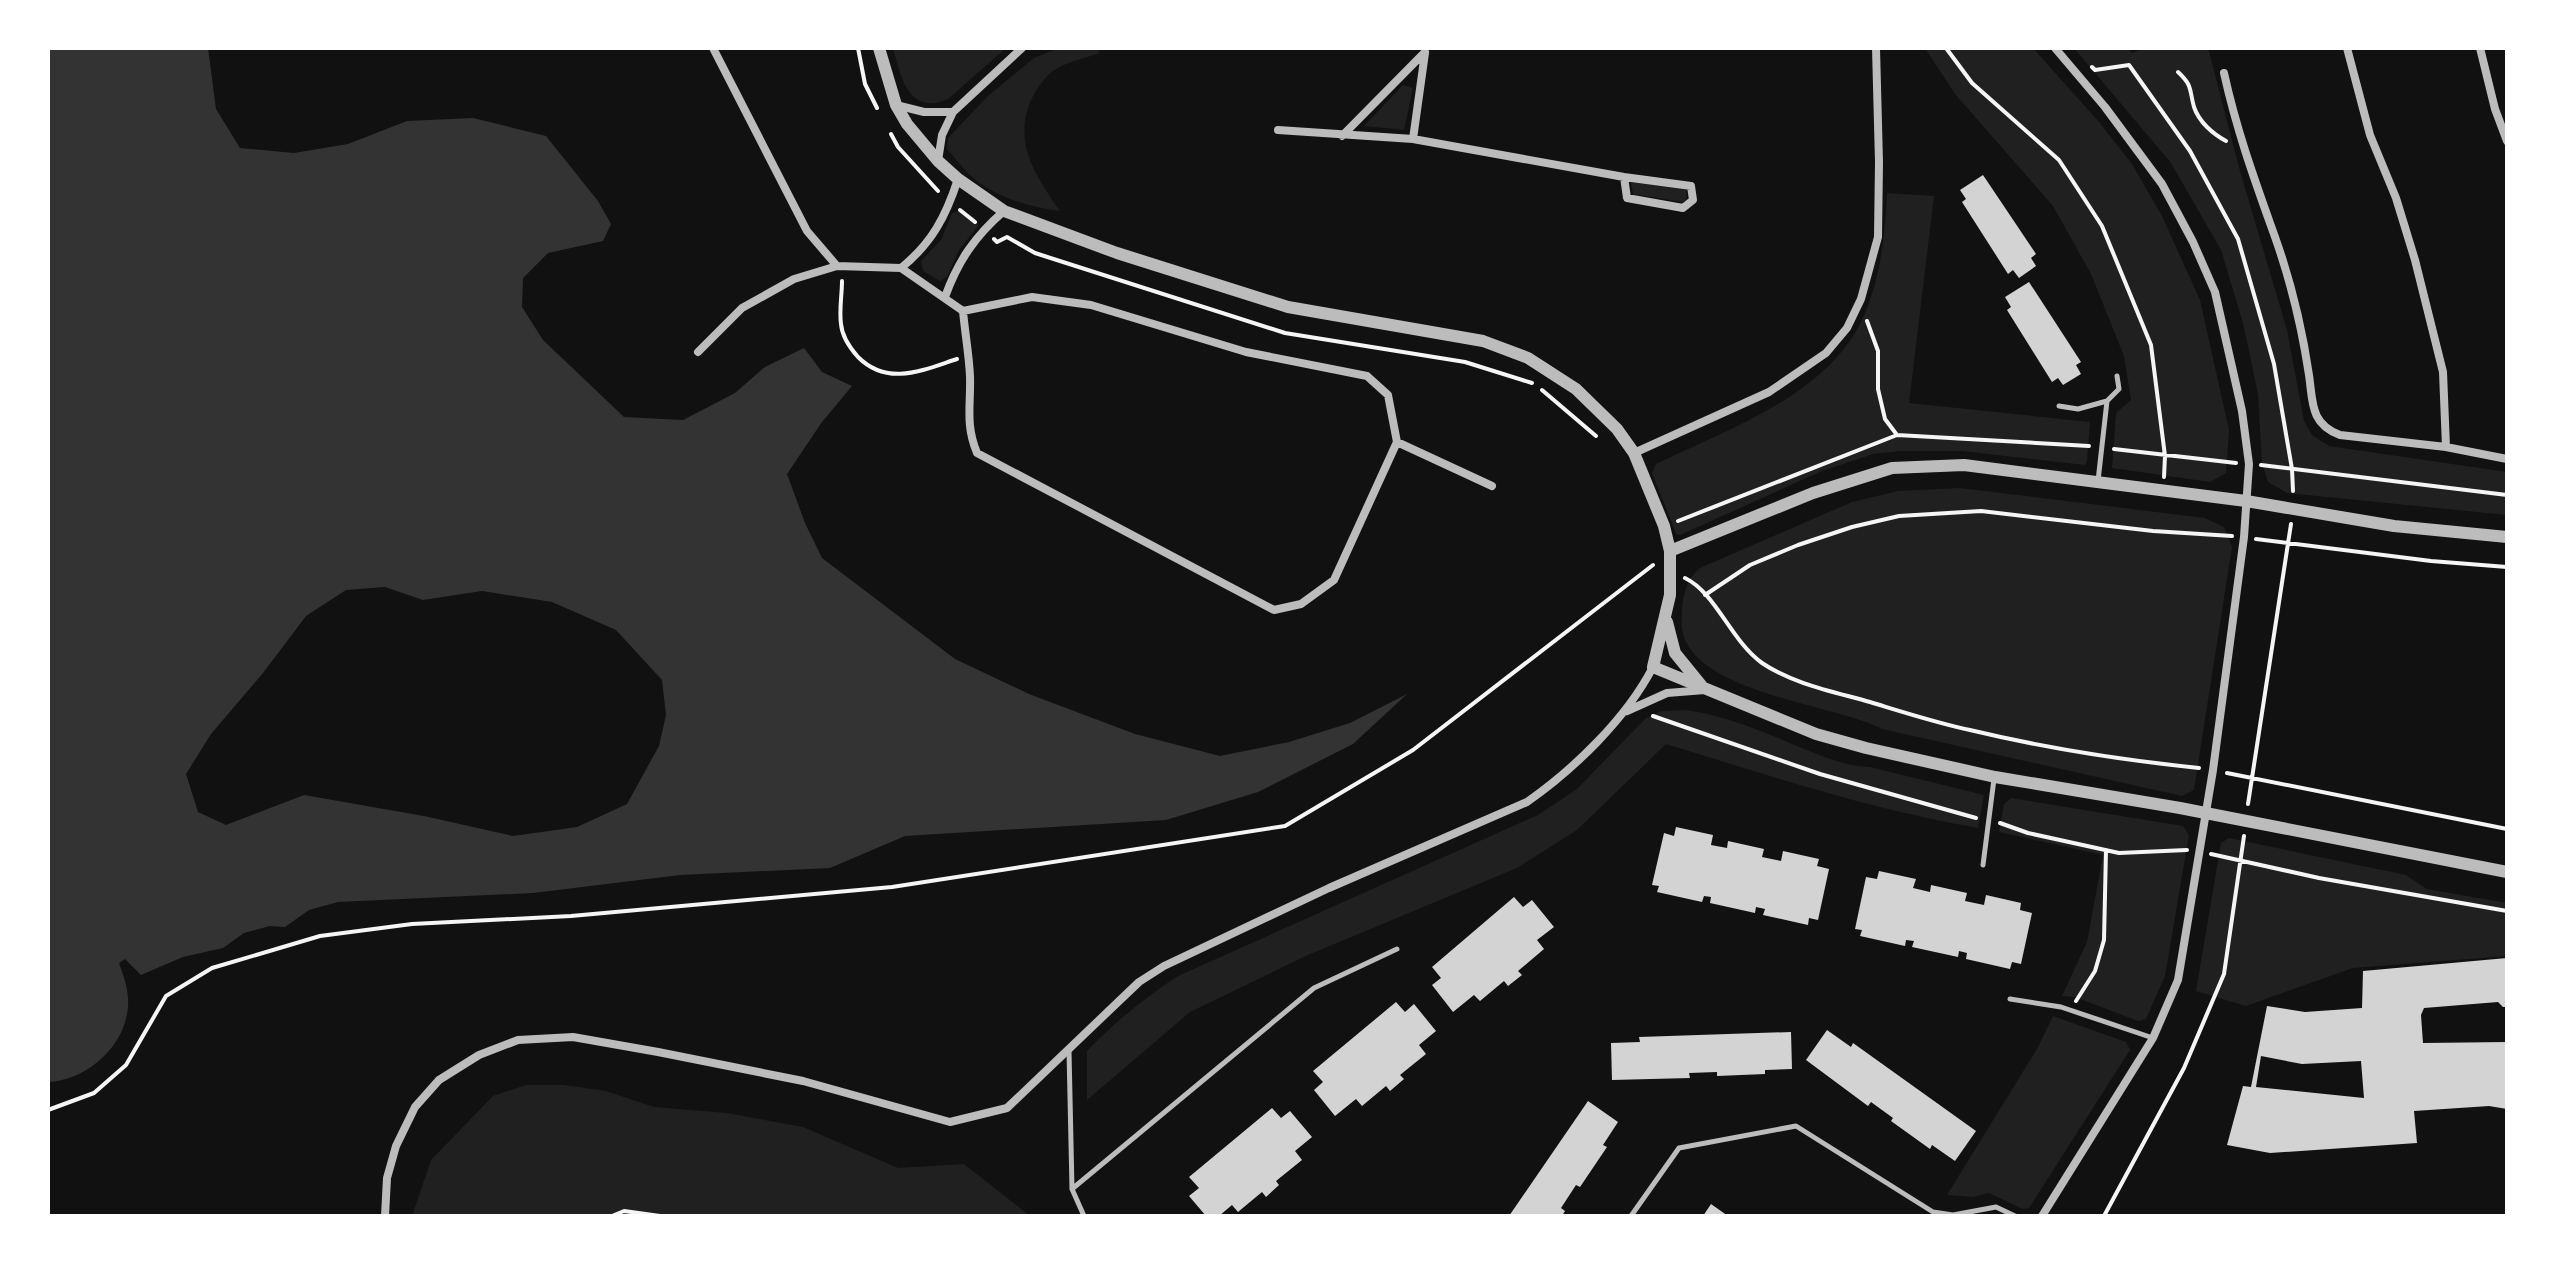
<svg xmlns="http://www.w3.org/2000/svg" width="2555" height="1264" font-family="Bitter,serif">
  <style>
    .green { fill: #202020 }
    .water { fill: #333; fill-rule: evenodd }
    .building { fill: #d3d3d3; fill-rule: evenodd }
    .lines { fill: none; stroke-linecap: round; stroke-linejoin: round }
    .path { stroke: #f5f5f5; stroke-width: 4 }
    .service { stroke: #bcbcbc; stroke-width: 5 }
    .minor { stroke: #bcbcbc; stroke-width: 8 }
    .tertiary { stroke: #bcbcbc; stroke-width: 12 }
  </style>
  <rect width="100%" height="100%" fill="#111"/>
  <path class="green" d="M893,48H1005V49L948,99C908,116 901,77 893,48Z
    M1059,48H1098L1099,53C1086,58 1070,61 1058,68C1047,73 1039,86 1033,96C1011,140 1035,175 1060,211C1033,208 999,198 977,181C966,173 956,159 947,149L948,138L988,96L1034,58Z
    M1925,48H2033L2099,122L2132,164L2162,216L2200,300L2229,430L2226,473L2210,482L2112,468L2116,413L2131,400L2124,356L2091,274L2053,206L1955,94Z
    M2074,48H2128L2132,53L2145,48H2208L2240,171L2287,330L2304,421L2312,435L2329,446L2507,472V515L2287,493L2268,482L2262,462L2258,394L2243,323L2221,250L2171,163Z
    M1403,85L1413,88L1404,130L1364,126Z
    M1631,182L1686,190L1687,199L1683,202L1633,194Z
    M1887,193L1934,196L1909,403L2090,422L2087,461L2085,465L1962,451H1901L1873,454L1822,471L1680,535L1676,534L1652,473L1656,464C1728,429 1832,394 1865,313C1881,275 1885,235 1887,193Z
    M959,211L974,217L978,226L959,250L947,277L940,281L923,271L921,261L941,240L952,213Z
    M1960,488L2205,518L2224,527L2232,547L2194,790L2182,796L1882,729C1834,704 1692,693 1682,629C1681,624 1682,617 1682,611C1683,593 1687,579 1700,568L1852,502L1898,491Z
    M1683,710C1717,713 1760,730 1792,744C1817,754 1842,766 1870,767L1984,795L1978,828C1871,809 1770,776 1666,744L1577,830L1517,868L1308,955L1190,1012L1087,1100V1051C1115,1022 1144,998 1178,976L1538,815L1577,789L1646,718L1662,711Z
    M2011,798L2183,826L2189,835L2165,976L2146,1019L2138,1021L2075,997L2062,996L2087,942L2103,855L1999,832L2004,804Z
    M2229,838L2406,875L2427,889L2507,903V956L2353,968L2246,1006L2196,991L2221,843Z
    M2053,1016L2126,1042L2130,1050L2029,1208L2023,1209L1989,1193L1973,1197L1947,1195L2037,1049Z
    M526,1085H564L606,1091L654,1107L727,1113L803,1127L898,1168L964,1164L1030,1216H412L431,1160L493,1096Z"/>
  <path class="water" d="M48,48H208L216,109L240,148L294,153L348,144L407,121L473,118L546,136L598,201L611,224L603,241L548,253L523,278L522,307L543,340L624,417L683,420L735,393L765,367L804,348L822,372L852,386L822,422L787,474L805,523L822,558L955,659L1029,694L1135,734L1220,756L1289,742L1350,723L1407,694L1353,744L1258,792L1166,820L905,836L830,868L680,875L533,893L338,902L309,910L285,927L270,926L244,933L223,948L183,957L141,975L125,959L119,963C124,977 129,990 128,1006C126,1046 86,1081 48,1082ZM385,587L423,600L482,591L552,602L616,630L662,680L666,715L659,746L627,804L577,827L513,836L424,816L304,795L226,825L198,812L186,774L211,734L263,673L306,616L346,590Z"/>
  <path class="building" d="M1983,175L2036,254L2031,258L2036,266L2019,278L2013,270L2008,274L1962,202L1966,199L1960,190Z
    M2029,282L2081,362L2076,365L2081,374L2063,385L2058,378L2052,382L2007,310L2011,307L2005,297Z
    M1676,827L1713,835L1711,845L1727,848L1728,841L1764,849L1762,857L1781,861L1783,851L1819,859L1817,866L1829,869L1818,920L1809,918L1808,925L1763,915L1765,909L1756,907L1755,913L1710,903L1711,897L1704,896L1702,902L1657,892L1659,886L1652,885L1664,833L1674,836Z
    M1879,871L1916,879L1913,888L1930,892L1931,885L1967,893L1965,901L1984,905L1986,895L2021,903L2020,910L2032,913L2021,964L2012,962L2010,969L1966,959L1967,953L1959,951L1958,957L1912,947L1914,941L1906,940L1905,946L1860,936L1862,930L1855,929L1866,877L1877,879Z
    M1514,897L1523,907L1532,900L1554,927L1537,940L1544,949L1518,971L1522,975L1508,986L1504,981L1480,1001L1474,995L1453,1012L1432,985L1441,978L1432,967Z
    M2507,958V1007H2503L2498,1002L2424,1008L2421,1015L2423,1043L2507,1042V1109L2489,1106L2414,1111L2417,1143L2270,1153L2227,1145L2243,1086L2251,1087L2267,1006L2305,1012L2362,1008L2363,971ZM2261,1056L2302,1064L2361,1061L2364,1098L2256,1087Z
    M1396,1002L1405,1012L1414,1004L1436,1031L1419,1045L1426,1054L1400,1075L1404,1079L1390,1091L1386,1086L1362,1106L1356,1099L1335,1116L1314,1090L1323,1082L1313,1071Z
    M1827,1030L1851,1047L1853,1043L1976,1131L1955,1161L1932,1145L1930,1149L1891,1121L1893,1118L1871,1102L1868,1106L1806,1060Z
    M1791,1032L1792,1069L1765,1070V1074L1717,1076V1072L1689,1073L1690,1078L1612,1080L1611,1043L1640,1042L1639,1037Z
    M1588,1101L1618,1122L1603,1145L1607,1147L1580,1187L1576,1185L1561,1208L1565,1211L1562,1216H1509Z
    M1272,1108L1281,1118L1290,1111L1312,1137L1295,1151L1302,1160L1276,1181L1279,1185L1266,1197L1262,1192L1238,1212L1232,1205L1219,1216H1206L1189,1196L1199,1188L1189,1177Z
    M1711,1204L1728,1216H1703Z"/>
  <g class="lines">
    <path class="path" d="M858,48L865,84L877,108
      M1946,48L1972,83L2059,160L2102,226L2151,345L2165,456L2164,477
      M2092,67L2095,70L2129,65L2190,151L2238,239L2274,364L2292,469L2293,491
      M2178,72C2193,86 2189,89 2194,107C2199,122 2213,134 2226,141
      M891,134L898,147L938,191
      M960,210L975,222
      M994,239L997,242L1007,237L1035,253L1285,333L1465,362L1532,383
      M842,281C842,295 839,310 841,324C842,336 850,348 858,357C888,387 923,370 957,359
      M1867,321L1878,351V389L1885,419L1897,435
      M1542,390L1596,436
      M2114,449L2236,463
      M2261,465L2507,495
      M1678,521L1897,435L2089,446
      M2256,539L2431,561L2507,567
      M1685,578C1716,593 1731,641 1762,663C1793,684 1835,692 1870,702C1903,712 1937,723 1970,730C2045,748 2122,760 2199,768
      M1705,595L1750,565L1798,545L1852,527L1899,516L1981,511L2153,531L2232,536
      M1653,716L1820,774L1976,818
      M2227,773L2507,829
      M2248,804L2291,524
      M2000,823L2028,833L2119,853L2187,850
      M2211,854L2319,878L2507,911
      M2076,1001L2095,971L2104,940L2106,850
      M48,1110L94,1093L126,1065L166,996L212,968L320,936L412,924L571,916L892,887L1285,826L1413,750L1653,565
      M612,1216L624,1211L660,1216
      M2104,1216L2184,1068L2224,974L2244,836"/>
    <path class="service" d="M2059,406L2078,409L2107,401
      M2098,481L2107,401L2119,389L2117,376
      M1983,865L1994,779
      M2010,999L2061,1007L2153,1038
      M1069,1051L1072,1189L1084,1216
      M1072,1189L1314,988L1397,949
      M1631,1216L1679,1148L1796,1126L1933,1212L1953,1215L1996,1207L2015,1216"/>
    <path class="minor" d="M713,48L807,231L837,266
      M2347,48L2370,135L2396,198L2415,260L2443,372L2446,447
      M2480,48L2495,109L2507,141
      M2224,73C2237,132 2255,181 2275,237C2291,282 2302,328 2309,375C2313,402 2310,424 2340,435L2446,447L2507,459
      M896,105L924,112H953
      M1278,130L1413,139L1624,177L1691,186L1693,200L1683,208L1627,198L1624,177
      M1342,136L1425,52
      M1413,139L1425,53
      M938,161L942,135L953,112L1022,48
      M901,268L963,311C965,333 969,355 970,376C971,405 965,424 977,453L1274,610L1301,604L1334,580L1397,442L1388,395L1367,376L1246,352L1091,305L1032,297L963,311
      M901,268C932,243 946,216 958,179
      M945,297C958,261 975,236 1004,211
      M698,352L742,308L794,279L837,266L901,268
      M1397,442L1492,486
      M1634,453L1769,392L1826,353L1847,328L1861,299L1878,237L1879,162L1876,48
      M1627,711L1667,693L1705,690
      M385,1216L387,1178L396,1146L415,1107L439,1080L479,1055L518,1040L573,1037L658,1052L803,1081L950,1122L1007,1108L1139,982L1164,966L1329,888L1527,802C1574,769 1626,719 1653,667
      M2042,1216L2153,1038L2178,980L2213,770L2244,537L2249,464L2242,411L2215,292L2193,242L2162,184L2105,107L2055,48"/>
    <path class="tertiary" d="M879,48L896,105L907,124L938,161L958,179L1004,211L1117,253L1288,307L1483,341L1528,358L1576,389L1617,429L1634,453L1664,526L1670,551V595L1653,667L1816,734L1866,748L1995,777L2180,808L2507,872
      M1670,551L1813,493L1892,468L1964,465L2246,501L2394,526L2507,537
      M1667,622L1675,653L1701,685"/>
  </g>
  <rect width="2555" height="1264" fill="none" stroke="#ffffff" stroke-width="100"/>
</svg>
